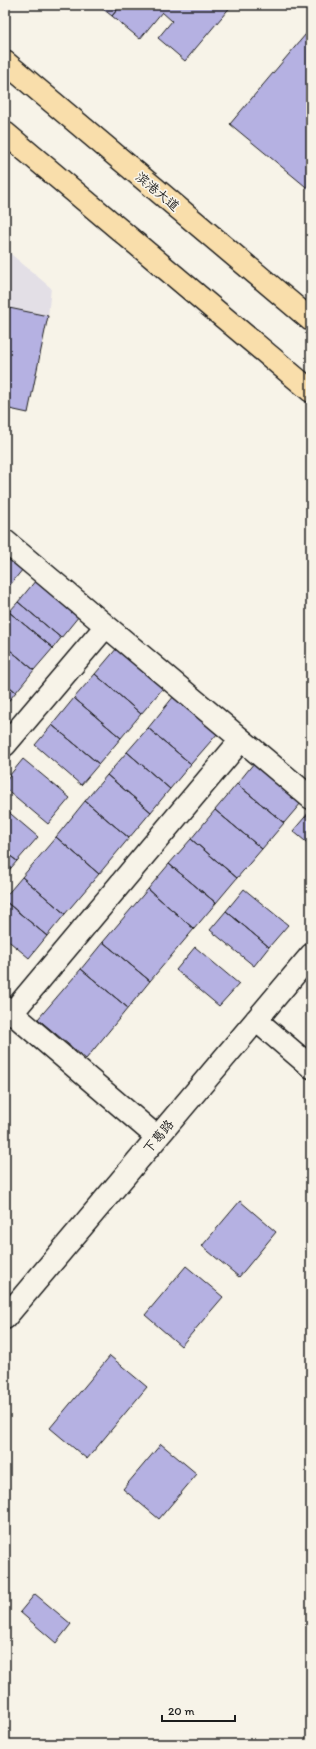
<svg xmlns="http://www.w3.org/2000/svg" width="316" height="1749" font-family="Itim,'LXGW WenKai TC',sans-serif">
  <style>
    .built { fill: #e3dfe6 }
    .building { fill: #b5b1e2; stroke: #1c1c1c }
    .lines { fill: none; stroke-linecap: round; stroke-linejoin: round }
    .minor-casing { stroke: #1c1c1c; stroke-width: 25 }
    .major-casing { stroke: #1c1c1c; stroke-width: 25 }
    .minor { stroke: #f7f3e8; stroke-width: 22 }
    .major { stroke: #f9deab; stroke-width: 22 }
    .labels { text-anchor: middle; stroke-width: 3.5; stroke-linejoin: round; paint-order: stroke }
    .street-label { font-size: 13px; fill: #1c1c1c; stroke: #f7f3e8 }
  </style>
  <rect width="100%" height="100%" fill="#f7f3e8"/>
  <filter id="ink" filterUnits="userSpaceOnUse"><feTurbulence type="fractalNoise" baseFrequency=".025" numOctaves="2"/><feDisplacementMap in="SourceGraphic" scale="8" xChannelSelector="R" yChannelSelector="G"/><feConvolveMatrix kernelMatrix="1 2 1 2 8 2 1 2 1" color-interpolation-filters="sRGB"/></filter>
  <g filter="url(#ink)">
    <path class="built" d="M5,249L51,288L48,316L28,413L5,409Z"/>
    <path class="building" d="M98,5H121L112,16Z
      M121,5H232L185,61L158,38L172,21L162,12L140,39L112,16Z
      M311,28V191L230,124Z
      M9,308L48,316L28,413L5,408V324Z
      M5,554L23,569L5,591Z
      M36,580L79,616L61,638L18,602Z
      M18,602L61,638L53,648L9,612Z
      M9,612L53,648L34,670L5,646V617Z
      M5,646L34,670L16,692L5,683Z
      M117,648L164,687L141,714L95,674Z
      M95,674L141,714L121,738L74,698Z
      M5,683L16,692L5,705Z
      M174,696L218,733L191,764L148,728Z
      M74,698L121,738L99,764L52,725Z
      M52,725L99,764L81,785L35,745Z
      M148,728L191,764L170,789L127,752Z
      M127,752L170,789L151,812L107,775Z
      M23,759L70,798L48,824L5,788V781Z
      M254,763L301,803L284,823L237,784Z
      M107,775L151,812L129,838L85,801Z
      M237,784L284,823L262,849L215,810Z
      M85,801L129,838L99,874L56,837Z
      M5,809L38,837L17,861L5,852Z
      M215,810L262,849L237,878L191,839Z
      M310,811H311V846L293,831Z
      M56,837L99,874L65,914L22,877Z
      M191,839L237,878L216,903L169,864Z
      M5,852L17,861L5,875Z
      M169,864L216,903L194,929L148,889Z
      M22,877L65,914L47,936L5,901V897Z
      M148,889L194,929L150,981L103,942Z
      M244,889L288,925L269,947L226,911Z
      M5,901L47,936L29,958L5,938Z
      M226,911L269,947L254,966L210,930Z
      M103,942L150,981L128,1008L81,969Z
      M195,947L239,984L219,1006L176,970Z
      M81,969L128,1008L86,1059L38,1019Z
      M240,1201L276,1232L239,1277L202,1246Z
      M186,1266L223,1297L181,1346L145,1315Z
      M110,1356L147,1387L87,1459L50,1428Z
      M161,1444L197,1474L159,1519L123,1489Z
      M35,1594L71,1624L56,1643L20,1612Z"/>
    <g class="lines">
      <defs>
        <path id="minor" d="M5,541L311,798
          M5,745L106,626
          M5,1007L157,1137
          M12,1013L241,740
          M256,1020L311,1067
          M5,1318L311,955"/>
        <path id="major" d="M5,62L311,320
          M5,133L311,391"/>
      </defs>
      <use href="#minor" class="minor-casing"/>
      <use href="#major" class="major-casing"/>
      <use href="#minor" class="minor"/>
      <use href="#major" class="major"/>
    </g>
  </g>
  <g class="labels">
    <g class="street-label">
      <text transform="translate(158 191) rotate(40)" y="5">滨港大道</text>
      <text transform="translate(158 1136) rotate(-50)" y="5">下葛路</text>
    </g>
  </g>
  <rect width="316" height="1749" fill="none" stroke="#f7f3e8" stroke-width="20"/>
  <rect x="10" y="10" width="296" height="1729" fill="none" stroke="#1c1c1c" stroke-width="1.5" filter="url(#ink)"/>
  <path d="M162 1715v6h73v-6" fill="none" stroke="#1c1c1c" stroke-width="2"/>
  <text x="168" y="1715" font-size="12" fill="#1c1c1c" stroke="#f7f3e8" stroke-width="3" paint-order="stroke">20 m</text>
</svg>
